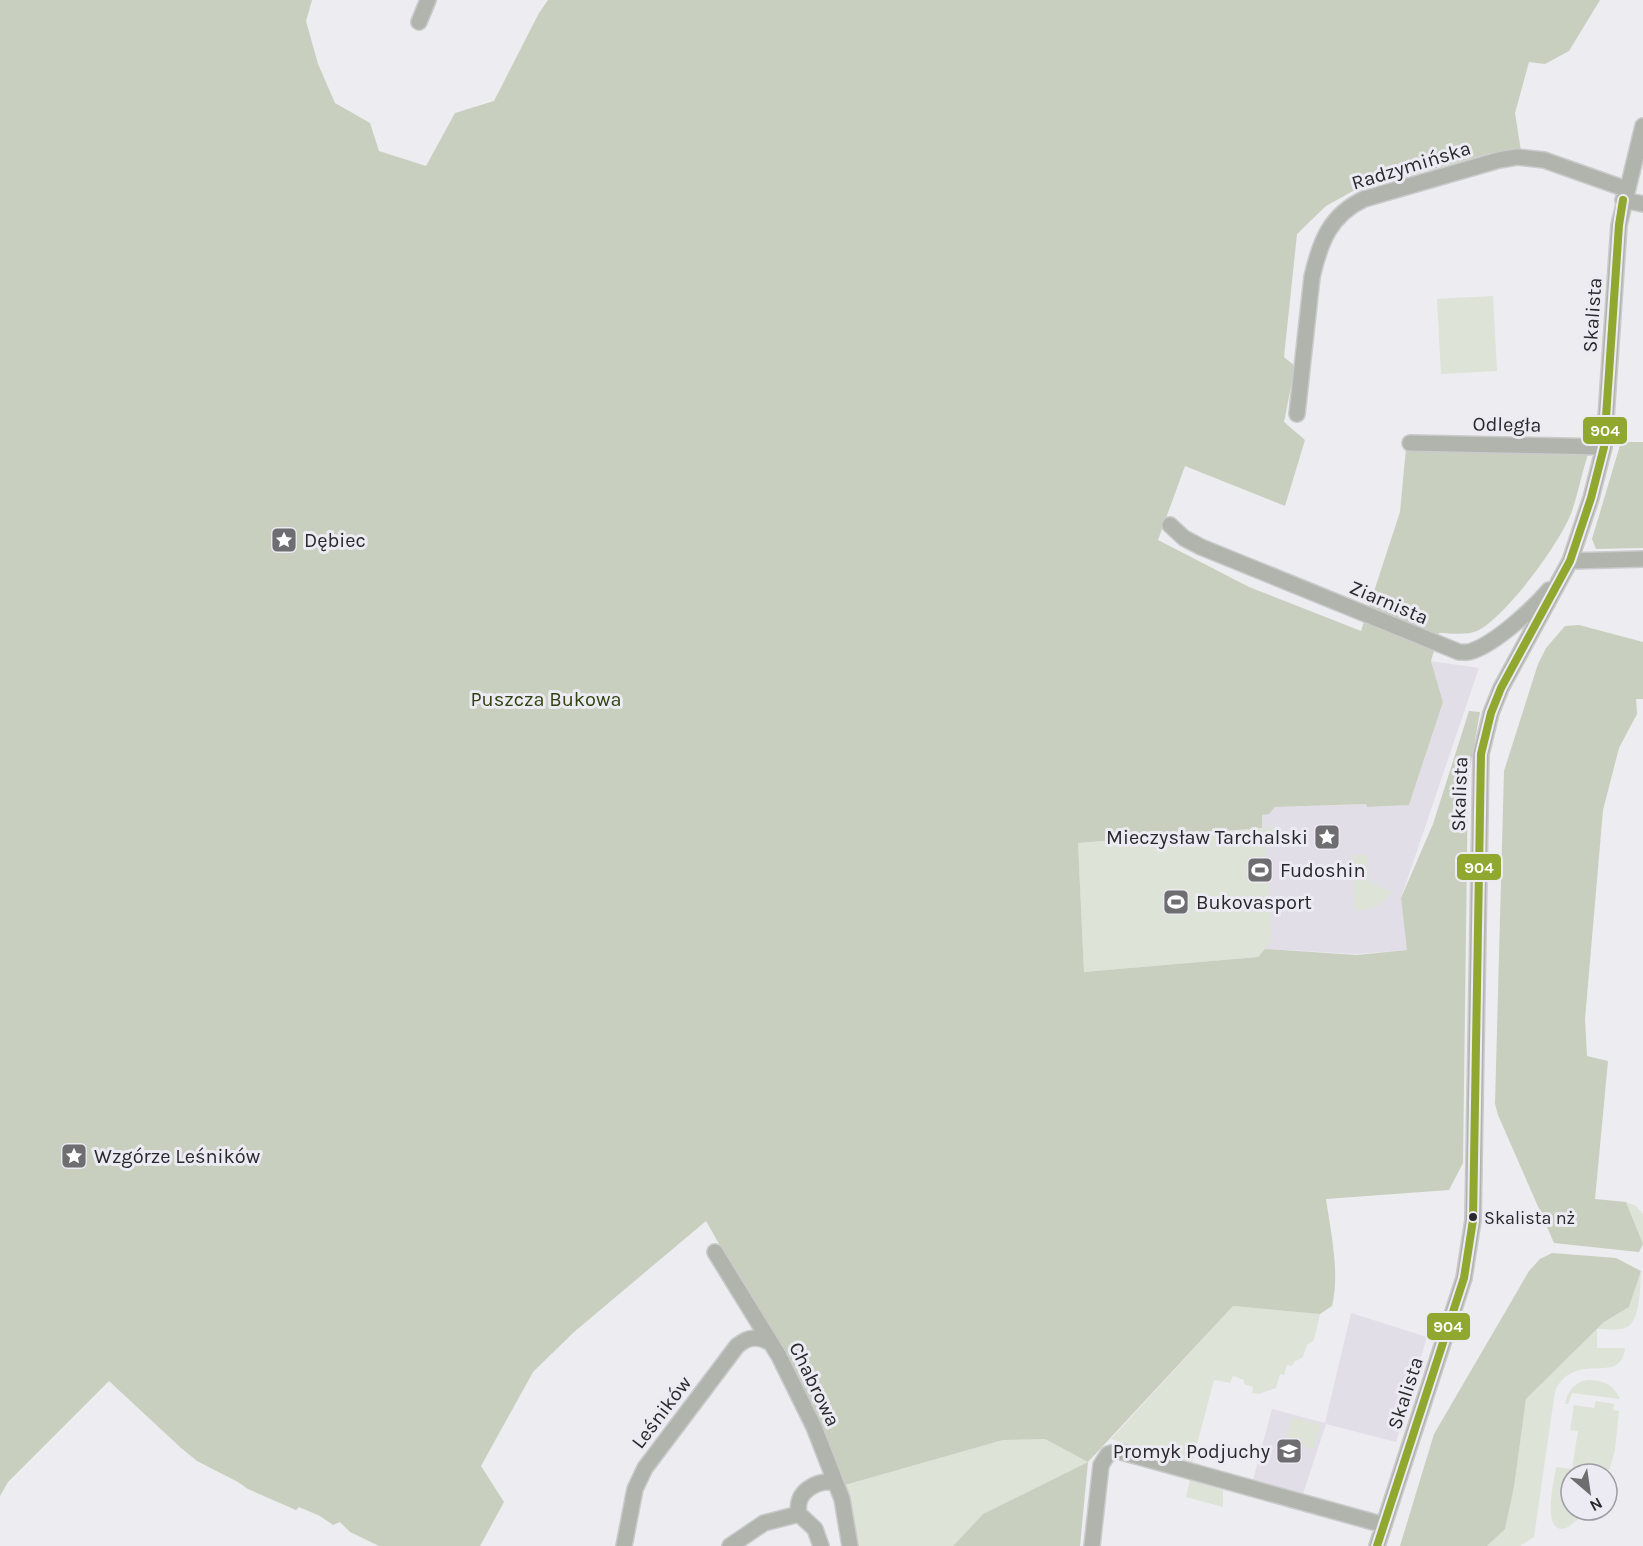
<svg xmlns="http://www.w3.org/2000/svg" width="1643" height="1546" font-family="Karla,sans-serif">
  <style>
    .built { fill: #e1dee8 }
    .green { fill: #dde3d7 }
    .forest { fill: #c8cfbe }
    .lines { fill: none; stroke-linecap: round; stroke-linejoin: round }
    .minor-casing { stroke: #cacacc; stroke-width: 18 }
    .minor { stroke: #b1b4ac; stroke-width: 15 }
    .bus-1-casing { stroke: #eceaf2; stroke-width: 12 }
    .bus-1 { stroke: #90a730; stroke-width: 8 }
    .bus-dot { fill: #29282b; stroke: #eceaf2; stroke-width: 2 }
    .labels { text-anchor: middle; stroke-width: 6; stroke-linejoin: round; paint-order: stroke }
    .bus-label { font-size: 18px; fill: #29282b; stroke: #eceaf2; text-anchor: start }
    .street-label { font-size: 20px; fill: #29282b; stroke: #eceaf2 }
    .poi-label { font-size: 20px; fill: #29282b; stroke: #eceaf2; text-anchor: start }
    .park-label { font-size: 20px; fill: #30420d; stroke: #eceaf2 }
    .line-badge { stroke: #eceaf2; stroke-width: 2 }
    .badge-label { font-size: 16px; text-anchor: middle; font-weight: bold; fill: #fff }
  </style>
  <rect width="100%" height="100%" fill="#edecf0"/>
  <path class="built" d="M1431,661L1479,668L1401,898L1408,950L1357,954L1265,949L1258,957L1262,814H1269L1275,807L1366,804L1367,807L1409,805L1443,702Z
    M1351,1313L1427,1337L1396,1442L1326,1424L1303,1494L1253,1480L1272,1409L1325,1423Z"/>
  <path class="green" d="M1493,296L1497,371L1441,374L1437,299Z
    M1279,827L1280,843L1266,844L1272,940L1258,957L1084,972L1078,843Z
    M1368,854L1369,881L1392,892C1381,906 1372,910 1355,911L1352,855Z
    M1626,1202L1636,1206L1643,1214V1244Z
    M1641,1271C1640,1285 1641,1323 1625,1328C1617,1331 1605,1329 1597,1329V1348H1625C1620,1388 1576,1348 1555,1391L1534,1537L1520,1546H1487L1505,1528L1514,1487L1526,1399L1604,1322L1629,1307Z
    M1233,1306L1320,1314L1314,1340L1307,1345L1303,1357L1294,1362L1292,1366L1287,1365L1284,1375L1280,1374L1276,1388L1259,1394L1252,1393L1253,1387L1244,1384V1380L1233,1376L1230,1383L1214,1380L1192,1463L1111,1439Z
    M1587,1380C1602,1380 1614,1384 1620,1399L1572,1393L1568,1404H1565C1568,1391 1573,1383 1587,1380Z
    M1596,1401L1614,1404L1613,1410L1619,1411L1615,1450L1607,1478V1474H1571V1510H1588C1582,1515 1573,1525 1566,1528C1540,1536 1555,1478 1556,1467L1572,1469L1578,1431L1570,1430L1574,1405L1594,1408Z
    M1292,1417L1321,1425L1314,1449L1285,1441Z
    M1045,1439L1088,1462L983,1514L953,1546H855L845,1485L1003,1440Z
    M1190,1480L1223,1490V1507L1186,1497Z"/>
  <path class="forest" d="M0,0H312L306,21L318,64L335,103L370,123L379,151L426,166L455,113L494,101L539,13L548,0H1600L1569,51L1545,64L1529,62L1515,113L1521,151L1491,153L1353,191L1326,206L1297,234L1284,357L1295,366L1284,422L1305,440L1285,506L1185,466L1158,540L1249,587L1361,631L1400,512L1406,448L1588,454C1582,473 1578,493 1572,511C1561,542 1507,615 1479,630C1468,636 1451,633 1439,633L1431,661L1443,702L1409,805L1367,807L1366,804L1275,807L1269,814L1262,815V828L1078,843L1084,972L1258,957L1265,949L1357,955L1407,950L1401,898L1433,824L1469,711L1480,712L1468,779L1463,1163L1449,1190L1326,1199C1331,1233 1340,1273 1332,1306L1320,1314L1233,1306L1088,1462L1080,1546H953L983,1514L1088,1462L1045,1439L1003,1440L845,1485L771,1335L706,1221L574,1332L533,1372L481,1466L504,1502L480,1546H379L350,1532L340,1522L333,1525L320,1516L299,1507L296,1510L248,1489L238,1482L197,1461L180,1447L109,1381L8,1482L0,1496Z
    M1621,442H1643V548L1596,549L1592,539Z
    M1579,625L1643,642V699H1636L1637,714L1619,748L1603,810L1585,1019L1587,1056L1608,1061L1595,1199L1626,1202L1643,1244L1639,1252L1554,1243L1498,1115L1495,1104L1504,771L1538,664L1546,648L1565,626Z
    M1552,1253L1616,1258L1641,1271L1629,1307L1604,1322L1526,1399L1514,1487L1505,1529L1487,1546H1400L1434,1434L1529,1271L1540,1259Z"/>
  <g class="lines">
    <defs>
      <path id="minor" d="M419,22L428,0
        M1623,200L1643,204
        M1297,414L1312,277C1320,242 1330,215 1364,199L1499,160L1517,157L1544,160L1626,189
        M1410,443L1604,447
        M1170,525L1184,538L1201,547L1459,652C1463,652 1468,653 1472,651C1496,643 1533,609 1549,590
        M1570,561L1643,559
        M715,1252L779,1356L814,1427L842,1499L850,1546
        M624,1546L635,1489L645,1468L737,1346C749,1336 758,1336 771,1343
        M730,1546L764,1523L799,1514
        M821,1546L815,1529L799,1514C794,1492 816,1480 835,1482
        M1092,1546L1101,1465L1108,1454L1118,1451L1384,1525
        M1377,1546L1464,1278L1473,1220L1481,754L1491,713L1501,688L1570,561L1591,498L1604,447L1619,225L1643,126"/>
    </defs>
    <use href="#minor" class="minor-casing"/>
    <use href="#minor" class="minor"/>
    <defs>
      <path id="bus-1" d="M1377,1546L1464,1278L1473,1220L1481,754L1491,713L1501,688L1570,561L1591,498L1604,447L1619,225L1623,200"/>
    </defs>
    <use href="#bus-1" class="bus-1-casing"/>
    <use href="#bus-1" class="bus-1"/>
  </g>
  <defs>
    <symbol id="sight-square" viewBox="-11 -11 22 22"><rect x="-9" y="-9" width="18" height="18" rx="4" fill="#6e6d70" stroke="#eceaf2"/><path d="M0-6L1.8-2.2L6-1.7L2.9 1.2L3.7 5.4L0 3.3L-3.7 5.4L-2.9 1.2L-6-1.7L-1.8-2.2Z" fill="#fff"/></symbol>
    <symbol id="stadium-square" viewBox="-11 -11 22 22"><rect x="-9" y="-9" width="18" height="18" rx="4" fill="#6e6d70" stroke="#eceaf2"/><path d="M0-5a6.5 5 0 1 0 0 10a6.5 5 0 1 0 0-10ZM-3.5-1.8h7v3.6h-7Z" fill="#fff"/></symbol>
    <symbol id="school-square" viewBox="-11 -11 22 22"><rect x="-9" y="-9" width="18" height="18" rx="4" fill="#6e6d70" stroke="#eceaf2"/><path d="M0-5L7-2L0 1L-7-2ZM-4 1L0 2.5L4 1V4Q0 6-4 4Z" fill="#fff"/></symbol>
  </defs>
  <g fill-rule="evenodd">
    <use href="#sight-square" x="269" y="525" width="30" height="30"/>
    <use href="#sight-square" x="1312" y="822" width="30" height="30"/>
    <use href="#stadium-square" x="1245" y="855" width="30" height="30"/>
    <use href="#stadium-square" x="1161" y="887" width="30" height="30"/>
    <use href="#sight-square" x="59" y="1141" width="30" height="30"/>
    <use href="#school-square" x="1274" y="1436" width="30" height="30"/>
  </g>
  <circle class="bus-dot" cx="1473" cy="1217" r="5"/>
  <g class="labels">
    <g class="bus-label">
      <text x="1484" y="1224">Skalista nż</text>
    </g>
    <g class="street-label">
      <text transform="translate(1411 165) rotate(-17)" y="7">Radzymińska</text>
      <text transform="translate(1592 315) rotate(-86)" y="7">Skalista</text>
      <text transform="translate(1507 424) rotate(1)" y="7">Odległa</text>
      <text transform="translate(1389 602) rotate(23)" y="7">Ziarnista</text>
      <text transform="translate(1459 794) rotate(-88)" y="7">Skalista</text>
      <text transform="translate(815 1384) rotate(64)" y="7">Chabrowa</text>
      <text transform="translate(1405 1393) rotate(-72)" y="7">Skalista</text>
      <text transform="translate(661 1412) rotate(-53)" y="7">Leśników</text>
    </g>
    <g class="poi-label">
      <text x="304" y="547">Dębiec</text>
      <text x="1308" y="844" text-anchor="end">Mieczysław Tarchalski</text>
      <text x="1280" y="877">Fudoshin</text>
      <text x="1196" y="909">Bukovasport</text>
      <text x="94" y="1163">Wzgórze Leśników</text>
      <text x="1270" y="1458" text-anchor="end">Promyk Podjuchy</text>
    </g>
    <g class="park-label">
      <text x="546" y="706">Puszcza Bukowa</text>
    </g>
  </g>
  <g class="line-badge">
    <rect x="1582" y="416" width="46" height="29" rx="6" fill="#90a730"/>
    <rect x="1456" y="853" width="46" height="28" rx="6" fill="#90a730"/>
    <rect x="1426" y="1312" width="45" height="29" rx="6" fill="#90a730"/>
  </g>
  <g class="badge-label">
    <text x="1605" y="436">904</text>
    <text x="1479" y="873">904</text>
    <text x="1448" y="1332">904</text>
  </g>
  <g transform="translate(1589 1492) rotate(151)"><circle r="28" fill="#eceaf2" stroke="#9e9ca2" stroke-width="1.5"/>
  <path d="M0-4.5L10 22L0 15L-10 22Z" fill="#6e6d70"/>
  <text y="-9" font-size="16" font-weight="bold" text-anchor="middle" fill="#29282b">N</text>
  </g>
</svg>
